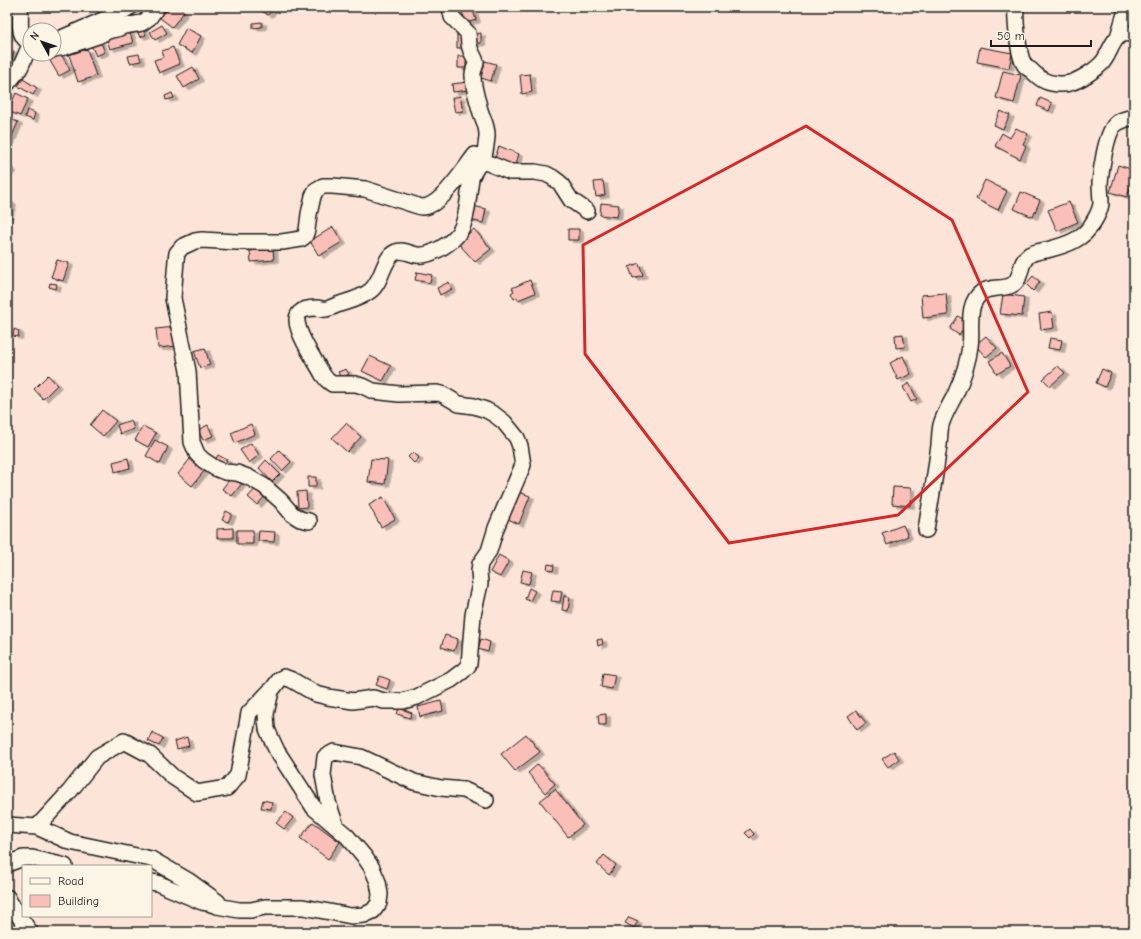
<svg xmlns="http://www.w3.org/2000/svg" width="1141" height="939" font-family="'Comic Neue',sans-serif">
  <style>
    .building { fill: #fbbfb9; stroke: #1c1c1c; filter: url(#shadow) }
    .lines { fill: none; stroke-linecap: round; stroke-linejoin: round }
    .street-casing { stroke: #1c1c1c; stroke-width: 18 }
    .street { stroke: #fcf5e5; stroke-width: 15 }
    .marked { fill: none; stroke: #d62828; stroke-width: 3; stroke-linejoin: round }
  </style>
  <defs>
    <filter id="shadow"><feDropShadow dx="4.5" dy="2.5" stdDeviation="0" flood-color="#0004"/></filter>
  </defs>
  <rect width="100%" height="100%" fill="#fce5d8"/>
  <filter id="ink" filterUnits="userSpaceOnUse"><feTurbulence type="fractalNoise" baseFrequency=".025" numOctaves="2"/><feDisplacementMap in="SourceGraphic" scale="8" xChannelSelector="R" yChannelSelector="G"/><feConvolveMatrix kernelMatrix="1 2 1 2 8 2 1 2 1" color-interpolation-filters="sRGB"/></filter>
  <g filter="url(#ink)">
    <path class="building" d="M7,7H18L8,39H7Z
      M169,7H178L184,12L172,27L160,18Z
      M256,7H274L268,15Z
      M468,7H472L476,20L466,23L461,9Z
      M262,22V27L253,28V23Z
      M162,25L167,33L155,40L150,32Z
      M142,26L146,35L140,37L136,29Z
      M186,28L201,36L192,53L177,45Z
      M129,29L133,43L110,49L106,36Z
      M481,33V43L472,44V34Z
      M457,34H467L466,48H457Z
      M100,41L105,52L96,56L91,45Z
      M173,47L180,64L159,73L154,60L164,57L162,51Z
      M980,47L1012,53L1009,68L977,62Z
      M7,49L14,51L12,60L7,59Z
      M87,49L96,76L78,82L69,55Z
      M61,54L70,70L59,76L50,61Z
      M139,54L141,61L130,63L128,56Z
      M458,56H466V68H458Z
      M485,61L496,64L491,81L481,78Z
      M193,67L199,79L184,88L177,76Z
      M1003,71L1021,75L1014,103L996,98Z
      M530,74L532,92L522,94L520,75Z
      M23,79L37,88L33,95L18,86Z
      M468,82L469,90L453,92L452,84Z
      M16,93L28,99L20,116L8,111Z
      M172,93L174,98L166,100L165,96Z
      M460,96L463,111L455,112L452,98Z
      M1040,98L1052,103L1049,111L1037,106Z
      M27,110L35,113L33,120L25,117Z
      M1000,111L1010,115L1003,129L994,125Z
      M7,118L18,122L7,148Z
      M1016,128L1028,134L1023,144L1026,146L1020,159L995,146L1002,133L1010,138Z
      M499,146L519,154L514,168L494,161Z
      M7,164L12,169L7,174Z
      M1118,165L1134,170V175L1127,197L1110,192Z
      M985,180L1007,191L998,210L976,199Z
      M603,181L605,195L596,197L594,182Z
      M1021,192L1040,200L1033,217L1014,209Z
      M7,200L12,202L7,220Z
      M1069,202L1078,222L1057,231L1048,210Z
      M601,203L619,205L617,217L600,215Z
      M473,206L486,209L483,223L470,220Z
      M333,227L342,242L319,256L310,241Z
      M474,229L491,249L475,262L458,243Z
      M568,229H579V240H568Z
      M273,248L274,260L251,262L250,251Z
      M57,260L69,263L63,281L51,277Z
      M639,263L643,275L633,278L629,267Z
      M417,272L432,275L430,283L415,280Z
      M1033,276L1040,282L1033,291L1026,284Z
      M530,280L535,293L518,300L517,297L514,299L511,293L514,291L512,288Z
      M449,282L452,289L440,295L437,288Z
      M50,283L57,284L56,289L49,287Z
      M946,293L948,315L923,318L921,295Z
      M1003,294L1024,297L1022,316L1000,314Z
      M1052,312L1054,328L1041,330L1039,314Z
      M958,316L967,322L959,335L950,329Z
      M175,327L176,346L158,348L156,329Z
      M14,329L19,331L18,337L13,336Z
      M903,334L905,347L896,348L895,335Z
      M986,336L997,348L986,357L975,345Z
      M1050,338L1062,340L1060,350L1048,348Z
      M205,348L210,365L200,368L194,351Z
      M1002,353L1010,366L997,374L989,361Z
      M370,356L391,366L383,381L362,371Z
      M903,356L911,374L898,380L890,363Z
      M1058,366L1065,373L1050,386L1043,379Z
      M346,369L349,374L341,378L338,372Z
      M1102,369L1111,373L1105,387L1096,383Z
      M48,375L57,385L43,399L34,389Z
      M909,383L917,399L911,402L903,387Z
      M102,410L116,421L103,436L90,425Z
      M131,420L134,429L120,434L117,425Z
      M346,423L361,437L347,452L332,438Z
      M251,424L255,434L235,443L231,433Z
      M208,425L213,436L203,440L198,430Z
      M143,426L156,433L148,447L135,440Z
      M155,440L168,447L160,464L146,456Z
      M251,443L259,455L249,463L240,450Z
      M279,450L291,462L282,471L271,459Z
      M413,452L419,458L414,463L408,457Z
      M218,455L227,460L223,467L214,462Z
      M128,458L130,468L115,472L113,462Z
      M190,459L204,471L192,486L178,474Z
      M371,459L388,460L385,484L368,482Z
      M266,460L280,474L272,482L259,468Z
      M233,475L243,482L232,496L222,489Z
      M308,477H316V487H308Z
      M258,486L267,494L257,505L248,497Z
      M893,487L911,488L910,506L892,504Z
      M306,491L307,507L298,508L297,492Z
      M519,492L530,496L519,524L508,519Z
      M383,497L395,519L381,527L369,505Z
      M226,511L232,514L228,522L222,520Z
      M903,525L908,536L887,545L882,533Z
      M233,528V538H217V529Z
      M237,530H253V544H237Z
      M259,531L275,532L274,542L258,541Z
      M499,555L509,561L500,577L490,572Z
      M548,564L554,565L553,571L547,569Z
      M523,570L532,572L529,584L520,582Z
      M529,588L535,591L530,601L525,599Z
      M553,590L562,591L560,602L551,601Z
      M564,596L570,597L568,611L562,610Z
      M445,635L458,639L454,651L441,647Z
      M481,639L490,642L488,652L478,649Z
      M602,639L603,644L598,646L597,640Z
      M603,673L615,675L612,689L601,687Z
      M380,676L390,680L387,689L376,685Z
      M441,701L443,711L420,717L418,707Z
      M399,708L412,713L410,718L397,714Z
      M856,710L866,723L857,730L848,716Z
      M606,714V725H599L598,715Z
      M152,732L163,738L159,746L148,741Z
      M526,734L540,752L515,771L501,754Z
      M187,737L189,746L177,749L175,741Z
      M894,751L899,759L888,767L882,759Z
      M538,764L555,784L545,793L528,773Z
      M555,789L583,825L568,837L540,801Z
      M263,800L272,802L271,809L261,808Z
      M286,812L293,818L284,829L276,823Z
      M313,822L340,842L328,859L300,838Z
      M750,829L754,834L750,838L745,833Z
      M604,855L616,865L609,875L597,864Z
      M629,917L638,921L634,928L625,923Z
      M707,928L709,932H699Z"/>
    <g class="lines">
      <defs>
        <path id="street" d="M20,7C22,21 16,35 30,43
          M1016,7C1015,18 1018,55 1024,64C1025,67 1029,69 1031,70C1034,73 1039,78 1043,80C1050,84 1062,85 1070,83C1080,80 1094,71 1101,64C1112,54 1112,27 1134,35
          M1118,37L1127,7
          M57,40L121,12L130,7
          M54,49L65,47L98,36L108,31L117,29L124,26L142,23L149,18L157,7
          M7,84L20,68L30,45
          M483,158L488,163L510,172H535L546,174L552,177L560,183L571,200L587,211
          M309,521L300,519L292,514L281,501L264,486L248,477L237,473L225,472L215,468L203,460L197,454L192,442L188,371L173,298L176,260L177,253L182,247L195,241L202,240L237,242H282L295,240L301,239L305,236L307,230L309,214L313,196L316,190L323,186H333L365,189L421,207C424,207 427,207 430,205C445,199 465,168 475,155
          M926,530C930,504 935,478 938,452C940,443 939,434 941,425C944,414 950,405 955,395C962,380 968,363 970,346C973,329 965,305 982,292C991,286 1003,290 1012,285C1023,279 1018,263 1029,255C1034,252 1041,251 1047,250C1066,245 1084,240 1094,221C1097,216 1100,210 1101,204C1101,197 1100,190 1100,183C1101,171 1106,130 1117,123C1122,120 1128,118 1134,117
          M7,825L37,827L70,791L97,757L124,741L150,755L173,777L197,793L227,788L238,775L249,713L270,691
          M336,826L328,802L323,775L325,757L334,752L361,757L414,782L441,788L464,790L486,800
          M37,827L70,842L151,859L189,881L218,902
          M7,864L23,858H32L40,860L65,866
          M151,882L157,883L202,902L208,903L217,906L239,910H251L265,907H303L351,916L364,915L373,911L379,903L380,894L378,882L372,868L364,856L347,836L314,808L277,751L270,736L267,729L266,714L271,691L280,679L284,677L292,680L316,694L328,697L353,701L373,698L384,701H403L417,697L451,680L463,671L467,667L469,664L473,615L480,584L479,571L480,564L489,551L496,528L523,465L520,446L517,438L504,422L495,415L486,410L474,406L459,404L442,394L437,393L399,394L373,391L365,387L356,384H332L327,380L323,375C315,360 304,345 299,330C293,313 301,308 317,308C320,308 323,310 326,309C329,309 334,306 337,305C348,301 360,299 370,291C383,281 383,257 396,252C403,249 410,254 417,255C430,257 453,243 460,231C468,218 468,195 471,179C473,171 479,165 483,158C486,151 486,144 487,137C488,125 481,117 479,106C476,96 473,86 473,76C472,71 476,67 476,62C475,57 471,53 470,48C468,43 469,38 468,33L452,17L450,7
          M7,897C13,909 22,920 30,932"/>
      </defs>
      <use href="#street" class="street-casing"/>
      <use href="#street" class="street"/>
    </g>
  </g>
  <path class="marked" d="M806,126L952,220L1028,392L898,515L729,543L585,354L583,245Z"/>
  <rect width="1141" height="939" fill="none" stroke="#fcf5e5" stroke-width="24"/>
  <rect x="12" y="12" width="1117" height="915" fill="none" stroke="#1c1c1c" stroke-width="1.5" filter="url(#ink)"/>
  <rect x="22" y="865" width="130" height="52" fill="#fcf5e5" stroke="#a29e95"/>
  <rect x="30" y="878" width="20" height="6" fill="#fcf5e5" stroke="#a29e95"/>
  <text x="58" y="885" font-size="12" fill="#1c1c1c">Road</text>
  <rect x="30" y="895" width="20" height="12" fill="#fbbfb9" stroke="#a29e95"/>
  <text x="58" y="905" font-size="12" fill="#1c1c1c">Building</text>
  <g transform="translate(42 42) rotate(310)"><circle r="19" fill="#fcf5e5" stroke="#a29e95"/>
  <path d="M0-3L7 15L0 10L-7 15Z" fill="#1c1c1c"/>
  <text y="-6" font-size="11" font-weight="bold" text-anchor="middle" fill="#1c1c1c">N</text>
  </g>
  <path d="M991 40v6h100v-6" fill="none" stroke="#1c1c1c" stroke-width="2"/>
  <text x="997" y="40" font-size="12" fill="#1c1c1c" stroke="#fcf5e5" stroke-width="3" paint-order="stroke">50 m</text>
</svg>
